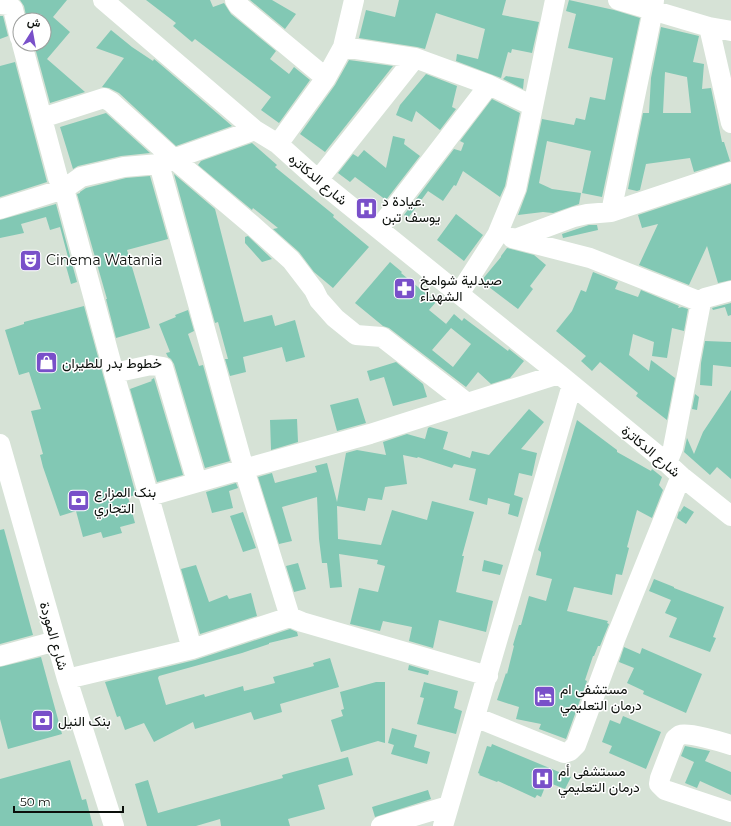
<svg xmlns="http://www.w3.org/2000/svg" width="731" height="826" font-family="Montserrat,Vazirmatn,sans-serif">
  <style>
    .building { fill: #82c8b4; fill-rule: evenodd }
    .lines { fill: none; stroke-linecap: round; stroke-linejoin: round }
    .minor { stroke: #fff; stroke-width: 20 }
    .labels { text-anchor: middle; stroke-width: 3; stroke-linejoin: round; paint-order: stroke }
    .street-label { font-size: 14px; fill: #0b0f0b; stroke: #fff }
    .poi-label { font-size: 14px; fill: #0b0f0b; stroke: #fff; text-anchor: start }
  </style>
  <rect width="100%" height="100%" fill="#d6e2d6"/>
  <path class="building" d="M20,0H67L53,17L70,32L47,59L85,92L50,103L34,44H44V20H27L24,6Z
    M146,0H210L213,7L224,3L231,14L276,51L270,59L289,74L294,67L310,80L279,123L261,110L271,97L195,39L192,42L173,26L176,23Z
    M250,0H272L296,14L285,29Z
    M399,0H506L502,15L539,22L532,53L512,49L511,53L508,52L501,78L456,61L457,54L478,59L485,29L436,13L425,49L417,47L359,38L366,10L395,17Z
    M569,0L614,10L640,18L602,197L582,193L591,151L547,141L539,183L552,189L581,193L579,204L553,213L543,212L518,215L527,191L542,119L574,125L576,118L585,120L590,97L605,100L613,58L568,48L576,14L566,11Z
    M0,16H3L8,36L0,39Z
    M661,27L699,36L693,62L704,64L702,89L711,88L722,142H724L730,161L694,172L690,158L646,164L640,190L637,191L628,189L643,113H649L651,78ZM665,72L687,77L691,113H663Z
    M111,30L132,47L153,61L154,59L160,64L232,126L176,146L119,93L109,88L102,87L124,58L96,48Z
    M349,60L393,66L325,152L300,134L335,85Z
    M15,62L47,182L0,197V66Z
    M426,74L457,86L452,107L456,109L440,130L416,111L412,122L396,115L400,105Z
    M506,76L524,79L523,89L503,79Z
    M492,99L520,113L505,186L500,197L463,171L456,186L454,185L443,201L428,191L408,218L404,215L454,149L461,151L464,143L460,141Z
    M106,113L150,153L121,156L78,166L73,169L60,127Z
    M393,136L405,139L404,144L420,156L386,200L355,177L350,182L338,173L353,154L358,157L364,150L386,168Z
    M252,143L277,165L275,167L334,215L333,217L369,247L333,288L314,272L299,252L273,229L278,228L253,208L252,210L198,165L201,161Z
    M174,174L215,209L244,322L272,315L275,326L295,320L305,357L286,362L282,347L243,357L246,372L230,376L225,359H228L218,322L215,323Z
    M150,176L168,239L127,250L150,328L116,338L106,299H107L77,194L80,193V192L86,188L126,178Z
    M731,184V280L718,283L707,246L689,285L639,265L658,224L642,228L638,215Z
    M56,204L77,282L71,284L64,259L68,257L60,227L50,230L46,217L21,224L24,233L0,238V220Z
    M456,214L483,235L464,261L437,240Z
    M589,225H597L598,230L563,238L562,234Z
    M248,236L272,259L262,262L245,243V237Z
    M507,248L534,255L546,265L530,286L533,289L518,309L481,281L501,257V256Z
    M390,262L402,272L401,273L436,302L429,310L451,328L432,350L453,367L471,344L446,324L454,314L462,321L464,318L508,351L509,349L524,361L510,378L491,384L478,372L466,387L389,328L383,326L355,303Z
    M593,272L618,282L615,289L638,297L641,290L679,306L678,308L682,307L688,309L684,331L672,328L667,358L652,356L654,342L633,334L629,355L649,371L651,360L675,378L667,420L636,396L638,393L600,362L592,371L581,361L586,356L556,331L572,311L581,290L586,292Z
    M731,303V315L728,316L725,307L713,310L712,308Z
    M84,306L136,495L128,497L135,523L120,527L122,533L103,538L101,532L83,537L76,511L60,516L43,467L40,455L43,454L31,411L41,409L29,372L19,375L5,330L24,324V322Z
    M188,310L194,331L188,334L199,366L203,365L230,461L205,468L174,364L171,359L168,357L166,353L170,352L159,324L176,317L175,315Z
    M705,341L731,342V367L713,365L712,386L700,385L701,363Z
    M396,362L423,384L427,397L393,406L384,377L370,381L367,371Z
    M154,378L183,475L157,482L130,389L152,381L151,380Z
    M731,390V479L717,467L710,475L684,452L687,438L694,454L703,432Z
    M695,394L699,397L697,410L692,409Z
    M358,398L366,423L337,431L330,405Z
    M529,409L544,422L521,449L537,453L532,476L519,473L514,495L523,498L518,517L508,514L510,504L488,498L487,505L469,500L476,469L454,464L452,468L418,457L417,458L403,455L407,484L385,487L382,500L368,498L365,511L337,506L338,539L381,545L392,510L427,520L432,501L474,512L462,556H464L456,592L493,601L486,632L439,620L433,648L409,641L412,627L383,621L380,631L350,624L359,588L378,592L385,566L377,564L378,560L339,554L342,587L330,588L327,563H322L319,539L317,497L282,507L292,541L279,544L258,477L272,473L275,483L317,472L315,466L327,463L337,502L346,453L357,450L386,455L383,442L407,434L425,439L428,428L430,427L448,432L443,449L470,458L472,451L489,455Z
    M297,419L298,442L271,450L270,420Z
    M577,420L617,450V452L651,471L652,469L662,477L659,485L663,490L652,518L637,510L627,547L629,548L622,575L616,574L612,595L574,587L567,611L608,621L607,623L609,624L600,646H598L594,656H593L585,680L587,681L566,739L539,729L541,724L516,719L519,707L497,700L506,673L507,674L514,646L513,645L519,625H521L529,596L546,601L552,579L536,575L541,555V552L538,550Z
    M236,483L238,488L229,491L233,508L212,513L206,492Z
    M684,506L694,512L686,524L677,518L679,511L680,512Z
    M243,512L256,548L243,552L230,516Z
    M4,529L33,635L0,644V530Z
    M484,560L503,565L500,575L482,571Z
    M298,563L306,589L294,592L286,566Z
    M196,565L209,602L227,595L229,599L251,593L257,616L200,634L181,569Z
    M654,579L674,587V588L724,607L713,637L716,638L710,652L669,637L677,618L665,613L671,600L649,591Z
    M290,629L297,632L298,636L269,643V644L242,653L159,676L158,678L166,705L204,694L205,697L243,686L244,691L275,683L273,677L314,666L313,663L330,658L339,687L280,704L282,712L254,720L251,712L195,729L193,722L154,742L144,723L125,730L120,716L117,717L105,682L195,660Z
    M624,647L640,654L642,648L702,674L686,713L643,694L644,691L627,683L634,668L619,662Z
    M41,657L62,734L8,749L0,719V667Z
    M409,665L429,671L428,675L408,670Z
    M376,682H385V743L378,741L341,752L331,720L343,716L341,710L344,709L340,692Z
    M424,682L458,691L454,708L462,711L456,734L417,724L424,698L420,697Z
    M623,716L661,732L646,769L609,753L612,746L602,742L610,720L620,724Z
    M392,728L417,735L414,747L430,752L427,764L391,754L394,745L388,743Z
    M492,744L571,777L565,789L547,782L541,797L537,795L535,798L498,781L497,782L479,775L480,774L478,773L487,746L491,747Z
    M685,746L710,751L705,761L731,772V795L700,781L697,788L685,783L694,762L681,756Z
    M348,757L353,775L318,785L325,809L288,819L290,826H221L220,819L196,826H147L135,784L148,780L158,813L283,778L282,775Z
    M70,760L82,800L86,799L93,826H0V779Z
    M428,790L431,799L375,817L372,807Z"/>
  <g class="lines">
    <path class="minor" d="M103,0L255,130L278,144L318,180L459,294L559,374L667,463L681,476L731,516
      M235,0L238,5L326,78
      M618,0L709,27L731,31
      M0,4L9,5L13,9L20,38
      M709,27L731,123
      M22,44L58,178L64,189L114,373L192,649
      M343,47L354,0
      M42,118L104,98L111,102L174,159L252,225L291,260L314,290L319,300L335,318L356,335L382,337L467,403
      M278,144L326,78L343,47L415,58L489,85L533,106
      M318,180L415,58
      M0,209L64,189L81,177L124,167L159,164L255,130
      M611,212L653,10L654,0
      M379,228L489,85
      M512,238L590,258L701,302
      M515,239L574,217L587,214L611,212L731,172
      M459,294L497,235L516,189L555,0
      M114,373L151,365L163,367L197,482
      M0,444L67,679L114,826
      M667,463L673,448L701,302L705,298L731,291
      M150,496L244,469L159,164
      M0,656L56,641
      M488,676L302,622L290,617L244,469L370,434L559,374
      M67,679L192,649L290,617
      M475,717L564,753L570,751L576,745L616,637L681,476
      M731,745C722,742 688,732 680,735C680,735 676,738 675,739L660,778L659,784L665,790L731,812
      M381,826L448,806
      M443,826L572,385"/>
  </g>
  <defs>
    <symbol id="hospital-square" viewBox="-11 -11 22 22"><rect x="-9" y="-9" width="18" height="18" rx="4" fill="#7950c9" stroke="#fff"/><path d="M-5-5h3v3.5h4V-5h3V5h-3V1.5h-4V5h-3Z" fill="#fff"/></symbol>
    <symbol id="theatre-square" viewBox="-11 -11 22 22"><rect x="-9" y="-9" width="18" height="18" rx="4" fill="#7950c9" stroke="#fff"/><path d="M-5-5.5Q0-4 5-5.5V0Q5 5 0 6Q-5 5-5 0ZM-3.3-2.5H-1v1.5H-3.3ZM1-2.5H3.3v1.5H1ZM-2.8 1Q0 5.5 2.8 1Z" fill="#fff"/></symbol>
    <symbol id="pharmacy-square" viewBox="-11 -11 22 22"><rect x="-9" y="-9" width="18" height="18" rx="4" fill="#7950c9" stroke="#fff"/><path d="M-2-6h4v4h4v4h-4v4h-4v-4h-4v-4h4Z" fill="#fff"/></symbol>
    <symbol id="shop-square" viewBox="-11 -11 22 22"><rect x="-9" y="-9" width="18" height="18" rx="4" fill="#7950c9" stroke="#fff"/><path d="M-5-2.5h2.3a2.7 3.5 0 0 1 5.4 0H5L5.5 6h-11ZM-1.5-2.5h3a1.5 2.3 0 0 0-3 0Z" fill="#fff"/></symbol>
    <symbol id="bank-square" viewBox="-11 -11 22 22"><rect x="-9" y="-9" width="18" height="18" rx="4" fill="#7950c9" stroke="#fff"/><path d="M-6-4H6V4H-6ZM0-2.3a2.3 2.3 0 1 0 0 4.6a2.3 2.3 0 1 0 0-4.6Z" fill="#fff"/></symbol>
    <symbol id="hotel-square" viewBox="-11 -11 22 22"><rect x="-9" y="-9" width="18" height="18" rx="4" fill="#7950c9" stroke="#fff"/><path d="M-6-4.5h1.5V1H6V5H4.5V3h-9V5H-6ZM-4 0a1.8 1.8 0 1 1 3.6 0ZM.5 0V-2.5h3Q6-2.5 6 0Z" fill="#fff"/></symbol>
  </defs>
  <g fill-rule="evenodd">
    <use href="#hospital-square" x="354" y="196" width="25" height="25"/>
    <use href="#theatre-square" x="18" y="248" width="25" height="25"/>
    <use href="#pharmacy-square" x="392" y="276" width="25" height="25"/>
    <use href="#shop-square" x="34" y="350" width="25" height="25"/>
    <use href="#bank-square" x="66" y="488" width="25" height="25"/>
    <use href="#hotel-square" x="532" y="684" width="25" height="25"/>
    <use href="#bank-square" x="30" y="708" width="25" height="25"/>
    <use href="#hospital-square" x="530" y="766" width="25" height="25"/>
  </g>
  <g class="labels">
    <g class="street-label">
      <text transform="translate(318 179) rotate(40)" y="5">شارع الدكاتره</text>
      <text transform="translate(651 451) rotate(40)" y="5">شارع الدكاترة</text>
      <text transform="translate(54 636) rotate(74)" y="5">شارع الموردة</text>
    </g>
    <g class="poi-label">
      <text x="382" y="206">عيادة د.<tspan x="382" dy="16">يوسف تبن</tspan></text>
      <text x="46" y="265">Cinema Watania</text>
      <text x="420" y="285">صيدلية شوامخ<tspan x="420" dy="16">الشهداء</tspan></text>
      <text x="62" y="368">خطوط بدر للطيران</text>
      <text x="94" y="497">بنک المزارع<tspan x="94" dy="16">التجاري</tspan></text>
      <text x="560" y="694">مستشفى ام<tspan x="560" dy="16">درمان التعليمي</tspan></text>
      <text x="58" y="726">بنک النيل</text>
      <text x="558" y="776">مستشفى أم<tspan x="558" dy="16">درمان التعليمي</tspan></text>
    </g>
  </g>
  <g transform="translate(32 32) rotate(11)"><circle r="19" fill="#ffffff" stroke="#9d9f9d"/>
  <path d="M0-3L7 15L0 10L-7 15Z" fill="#7950c9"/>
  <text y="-6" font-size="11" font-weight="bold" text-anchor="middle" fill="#0b0f0b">ش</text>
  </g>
  <path d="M14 806v6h109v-6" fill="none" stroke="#0b0f0b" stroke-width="2"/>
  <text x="20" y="806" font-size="12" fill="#0b0f0b" stroke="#ffffff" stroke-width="3" paint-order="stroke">50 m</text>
</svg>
